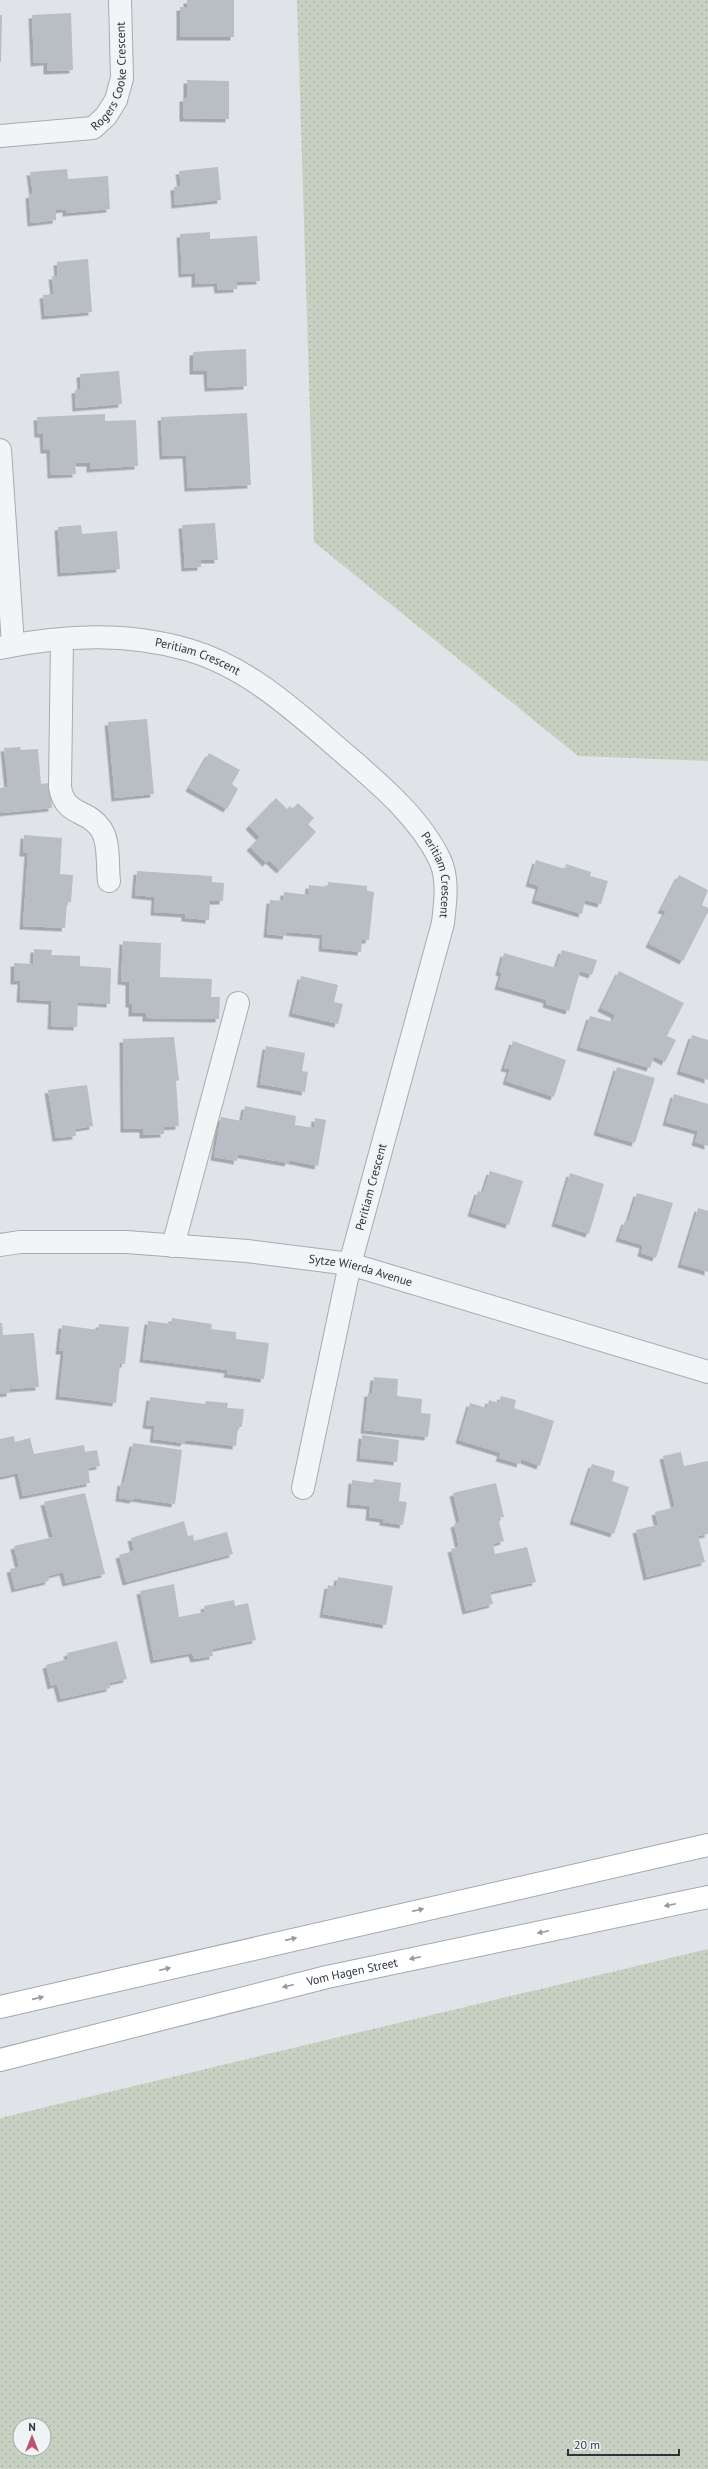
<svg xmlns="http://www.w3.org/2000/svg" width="708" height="2469" font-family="'PT Sans',sans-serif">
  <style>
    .grass { fill: url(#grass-dots); fill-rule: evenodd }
    .building { fill: #b8bec4; filter: url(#shadow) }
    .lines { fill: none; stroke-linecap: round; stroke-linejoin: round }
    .minor-casing { stroke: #a6abb2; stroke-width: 24 }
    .major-casing { stroke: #a1aab2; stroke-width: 24 }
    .minor { stroke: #f3f4f6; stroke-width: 22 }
    .major { stroke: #fff; stroke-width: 22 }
    .oneway { fill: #95999e }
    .labels { text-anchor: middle; stroke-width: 3; stroke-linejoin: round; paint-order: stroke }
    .street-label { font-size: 12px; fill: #2b333e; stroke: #f0f3f5 }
  </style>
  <defs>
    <pattern id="grass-dots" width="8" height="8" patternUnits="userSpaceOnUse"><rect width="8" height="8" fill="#c7d1c2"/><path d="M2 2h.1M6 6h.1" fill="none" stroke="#abb4a8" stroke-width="1.8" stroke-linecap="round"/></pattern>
    <filter id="shadow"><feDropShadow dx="-3.5" dy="3.5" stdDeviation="0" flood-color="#0004"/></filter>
  </defs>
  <rect width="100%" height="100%" fill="#e0e4e8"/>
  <path class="grass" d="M297,0H708V761L578,756L314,542Z
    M708,1949V2469H0V2118ZM20,2425H44V2449H20Z"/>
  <path class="building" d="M187,0H234V37H180V7H187Z
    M71,13L73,70L47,71V62L34,63L32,15Z
    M0,15H2L1,62H0Z
    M187,80L229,81V119L183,118V98H187Z
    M218,167L221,200L175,205L174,187L181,186L179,171Z
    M67,169L68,179L108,176L110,209L66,213V209L56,210V220L31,223L29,195L33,194L30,172Z
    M210,232V239L257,236L260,281L237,282V289L218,290L217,283L195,284V273L182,274L180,234Z
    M88,259L92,312L45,316L43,295L54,294L52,276H58L57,262Z
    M246,349L247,386L208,388L207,371H193V352Z
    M119,371L122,404L76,408L75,390L81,389L80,374Z
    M247,413L251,485L188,488L186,455L163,456L161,417Z
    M105,414V421L136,420L138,466L90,469V463H75L76,474L51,475L50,450H44L43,434H38L37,417Z
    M215,523L218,560H201V567L185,568L182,525Z
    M81,525L82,534L117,531L120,569L61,573L58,527Z
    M147,719L154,794L115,798L108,722Z
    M20,747L21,750L38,749L41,784L50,783L52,808L1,813L0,788L8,787L4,748Z
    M209,753L240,770L232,784L238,789L227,809L189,788Z
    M276,798L287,809L290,806L292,809L298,803L314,818L308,824L316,832L280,870L269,860L266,863L250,847L260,837L249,826Z
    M24,835L62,838L60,874L73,875L71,902H67L65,928L23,926L28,853H23Z
    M536,860L565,869L566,864L591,872L590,876L608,881L601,904L585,900L582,914L535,900L539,886L529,883Z
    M137,871L212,876V882L224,883L223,901H210L209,920L185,918V914L154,912L155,897L135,895Z
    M679,875L708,890L702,905L708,908V912L683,961L649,944L666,911L661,910Z
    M328,882L367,886V891L374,892L369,940H362L361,952L322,948L323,935L287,932L286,936L267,934L270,900L283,901L284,892L308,895L309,885L328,887Z
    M123,941L161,943L160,977L212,979L211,997H220L219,1019L146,1018V1013H132V1004H129V982L121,981Z
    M34,949L52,950L51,955L80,956V966L111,968L110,1004L78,1002L77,1027L51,1026L52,1001L20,999L21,981H14V963L33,964Z
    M562,950L597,960L592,975L580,971L569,1011L546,1004L547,1000L498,986L502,973L499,972L504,953L556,968Z
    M619,971L684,1003L667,1036L676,1040L665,1062L654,1056L650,1068L580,1047L590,1016L612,1022L615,1015L601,1008Z
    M301,976L338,985L334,1002L343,1004L338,1024L292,1013Z
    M692,1035L708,1040V1080L680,1071Z
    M174,1037L179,1080L176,1081L179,1126L164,1127V1134L143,1135V1129H124L123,1039Z
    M513,1041L566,1060L554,1097L506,1081L510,1069L504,1068Z
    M266,1046L305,1053L302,1071L308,1072L305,1092L260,1084Z
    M617,1067L655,1078L635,1143L597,1132Z
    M87,1085L93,1126L75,1129L76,1136L56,1138L48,1090Z
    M674,1094L708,1104V1146L695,1142L698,1131L666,1122Z
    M245,1106L296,1116L295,1125L314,1128L315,1118L326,1120L318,1166L289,1160L288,1163L238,1154L237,1161L214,1157L221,1117L242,1121Z
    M490,1171L523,1181L509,1225L471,1213L478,1191L483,1193Z
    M570,1173L604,1184L589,1234L555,1223Z
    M637,1193L673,1203L656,1258L641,1253L643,1245L619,1238L625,1221L628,1222Z
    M698,1208L708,1211V1272L681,1264Z
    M172,1318L212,1324L211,1329L236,1332V1339L269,1343L264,1379L227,1374L228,1370L143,1359L148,1321L171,1324Z
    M0,1323H2L3,1335L34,1333L39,1387L10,1389V1393L0,1394Z
    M99,1324L129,1327L125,1364H120L116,1403L59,1396L64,1351H59L62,1325L98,1330Z
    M374,1377L398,1379L397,1396L422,1399L421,1413L431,1414L428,1437L364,1430L368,1393H372Z
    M501,1396L516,1400L514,1408L554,1421L540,1466L521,1459L520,1464L499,1458L501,1453L459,1440L470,1403L487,1408L489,1400L499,1403Z
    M150,1397L205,1404L206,1401L228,1403L227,1408L244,1409L242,1427H238L236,1446L185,1440L184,1443L153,1439L155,1426L146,1425Z
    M362,1435L399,1440L397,1462L360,1458Z
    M14,1436L15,1442L30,1438L34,1454L84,1445L85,1452L97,1450L100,1466L88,1468L90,1483L23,1496L18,1473L0,1477V1439Z
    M133,1443L182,1450L175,1504L134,1498L133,1500L119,1498L121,1482L124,1483Z
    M681,1452L684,1466L708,1461V1534L698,1536L705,1562L647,1577L636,1530L658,1525L655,1512L675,1507L663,1456Z
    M592,1464L615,1471L612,1481L629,1487L614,1534L573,1521Z
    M374,1479L401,1483L399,1501L407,1502L403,1525L383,1522V1519L369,1517L370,1506L350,1504L352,1480L373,1483Z
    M496,1483L504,1517L498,1518L504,1541L493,1544L495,1554L527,1547L536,1582L490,1592L493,1604L466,1611L451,1549L459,1547L454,1524L460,1522L453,1493Z
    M85,1493L105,1574L66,1583L63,1572L48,1576L49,1581L15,1589L10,1569L19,1567L14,1546L53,1537L44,1502Z
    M184,1521L188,1536L193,1535L194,1541L227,1532L233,1554L126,1582L119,1555L134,1551L131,1538Z
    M338,1577L393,1586L386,1625L323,1614L328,1585L336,1587Z
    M174,1584L179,1617L205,1612L204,1606L234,1600L235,1606L248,1603L256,1640L212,1649L213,1656L194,1659L192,1653L154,1660L140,1591Z
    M117,1641L127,1679L109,1683L110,1688L61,1699L57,1684L51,1686L46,1665L68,1659L67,1653Z"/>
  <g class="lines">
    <defs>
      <g id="minor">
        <path id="s1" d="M0,136L93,128L106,116L116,100L122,78L120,0"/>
        <path d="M0,450L13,645"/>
        <path d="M62,639L60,787C65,817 87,808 101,829C110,842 107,866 109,881"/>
        <path id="s2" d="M0,648C61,635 128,632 189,650C247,667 294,710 339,749C376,781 419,816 440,860C449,880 445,903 443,923L350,1264L303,1488"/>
        <path id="s3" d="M0,1245L20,1242H126L247,1251L350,1264L708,1372"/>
        <path d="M173,1246L238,1003"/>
      </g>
      <g id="major">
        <path d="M0,2007L708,1845"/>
        <path id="s4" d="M0,2060L327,1977L708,1897"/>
      </g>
    </defs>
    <use href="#minor" class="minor-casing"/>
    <use href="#major" class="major-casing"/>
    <use href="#minor" class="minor"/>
    <use href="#major" class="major"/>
  </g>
  <defs><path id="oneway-solid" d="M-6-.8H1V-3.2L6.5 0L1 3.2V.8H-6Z"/></defs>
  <g class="oneway">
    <use href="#oneway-solid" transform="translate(670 1905) rotate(168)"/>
    <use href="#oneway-solid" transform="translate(418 1910) rotate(-13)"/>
    <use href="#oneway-solid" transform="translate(543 1932) rotate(168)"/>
    <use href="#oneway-solid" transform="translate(291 1939) rotate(-13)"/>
    <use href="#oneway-solid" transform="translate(415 1958) rotate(168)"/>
    <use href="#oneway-solid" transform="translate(165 1969) rotate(-13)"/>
    <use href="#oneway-solid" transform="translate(288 1986) rotate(166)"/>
    <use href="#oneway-solid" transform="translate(38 1998) rotate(-13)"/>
  </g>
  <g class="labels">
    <g class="street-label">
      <text dy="4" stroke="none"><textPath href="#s1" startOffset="151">Rogers Cooke Crescent</textPath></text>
      <text dy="4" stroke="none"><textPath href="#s2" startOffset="201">Peritiam Crescent</textPath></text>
      <text dy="4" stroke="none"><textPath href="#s2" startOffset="537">Peritiam Crescent</textPath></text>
      <text transform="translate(371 1187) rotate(-75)" y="4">Peritiam Crescent</text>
      <text dy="4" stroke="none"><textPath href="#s3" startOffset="363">Sytze Wierda Avenue</textPath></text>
      <text dy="4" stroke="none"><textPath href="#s4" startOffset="363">Vom Hagen Street</textPath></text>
    </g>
  </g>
  <g transform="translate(32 2437)"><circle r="19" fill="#f0f3f5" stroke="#a1a6ac"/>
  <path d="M0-3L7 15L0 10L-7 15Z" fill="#c1526e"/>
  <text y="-6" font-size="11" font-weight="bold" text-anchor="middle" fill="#2b333e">N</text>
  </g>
  <path d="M568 2449v6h111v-6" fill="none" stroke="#2b333e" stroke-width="2"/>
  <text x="574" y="2449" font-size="12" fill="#2b333e" stroke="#f0f3f5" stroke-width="3" paint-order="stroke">20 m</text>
</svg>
